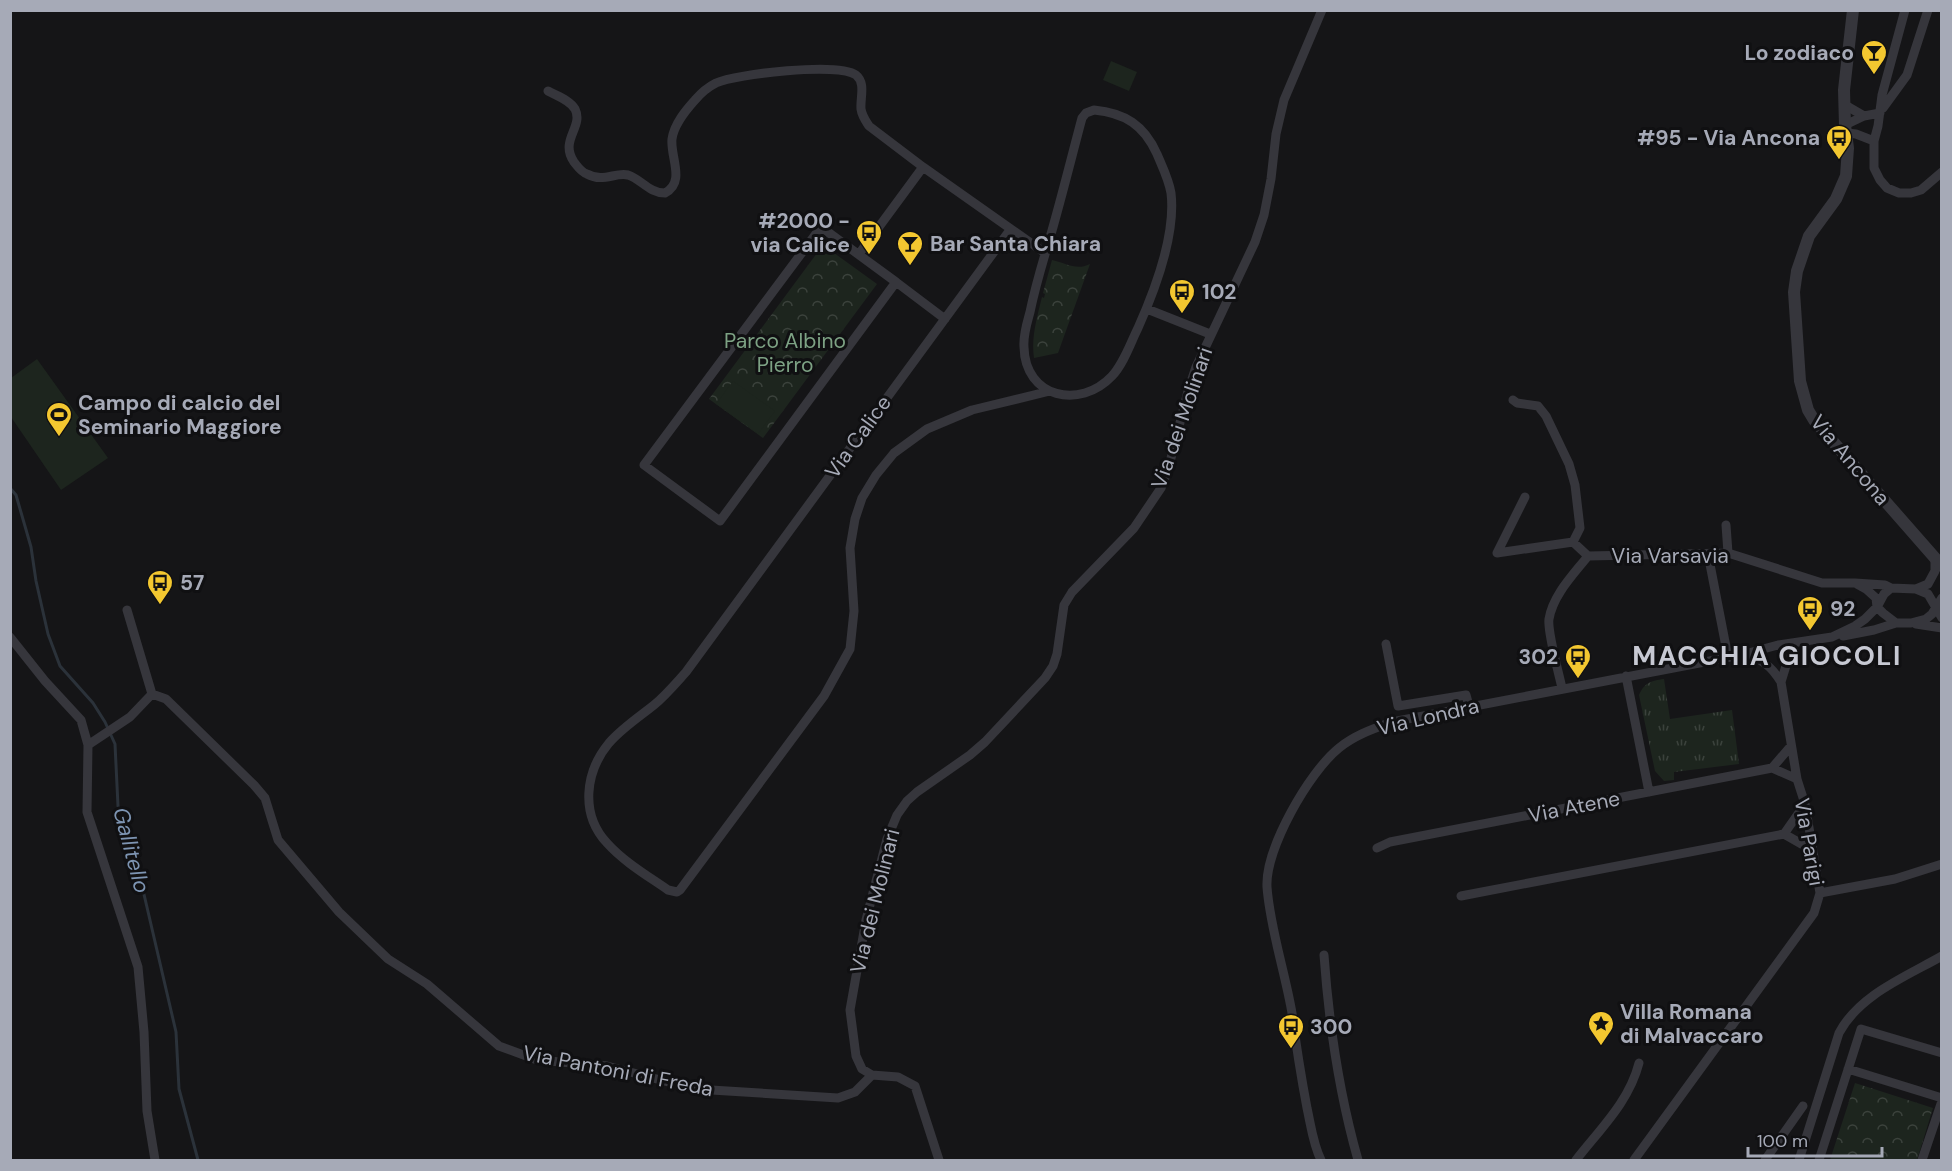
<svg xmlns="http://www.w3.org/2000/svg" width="1952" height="1171" font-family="'DM Sans',sans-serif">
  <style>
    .grass { fill: url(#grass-tufts) }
    .park { fill: url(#park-crowns) }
    .pitch { fill: #1d251e }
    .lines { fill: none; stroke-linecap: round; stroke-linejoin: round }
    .stream { stroke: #2b323a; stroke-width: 3 }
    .minor { stroke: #36363c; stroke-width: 9 }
    .tertiary { stroke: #36363c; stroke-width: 12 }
    .labels { text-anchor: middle; stroke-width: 6; stroke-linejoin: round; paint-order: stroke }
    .poi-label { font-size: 21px; font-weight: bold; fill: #a6aab7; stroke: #101012; text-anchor: start }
    .park-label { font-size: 21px; fill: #7da284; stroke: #101012 }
    .street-label { font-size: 21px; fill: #a6aab7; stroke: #101012 }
    .water-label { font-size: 22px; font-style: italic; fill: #7d94b2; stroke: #101012 }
    .district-label { font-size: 27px; font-weight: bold; letter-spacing: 1.5px; fill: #c7c9d3; stroke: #101012 }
  </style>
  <defs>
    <pattern id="grass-tufts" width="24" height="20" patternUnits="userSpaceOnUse" patternTransform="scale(1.5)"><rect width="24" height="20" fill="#1d251e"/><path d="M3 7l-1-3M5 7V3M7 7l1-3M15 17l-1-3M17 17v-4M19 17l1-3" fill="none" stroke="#3b423c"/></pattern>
    <pattern id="park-crowns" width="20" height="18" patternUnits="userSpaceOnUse" patternTransform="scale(1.5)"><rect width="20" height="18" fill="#1d251e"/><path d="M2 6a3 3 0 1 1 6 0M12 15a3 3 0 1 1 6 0" fill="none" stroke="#3b423c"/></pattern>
  </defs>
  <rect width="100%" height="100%" fill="#151517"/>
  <path class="grass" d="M1664,679L1670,719L1732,710L1739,764L1674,772V780L1664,781L1655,771L1639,695C1645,682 1651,681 1664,679Z"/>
  <path class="park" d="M823,245L877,284L763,438L709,399Z
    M1052,260C1066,263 1076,271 1090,264L1058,353L1034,358C1031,337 1037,318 1042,297L1044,298L1045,294L1043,293Z
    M1855,1083L1933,1108L1917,1160H1830Z"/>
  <path class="pitch" d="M1111,61L1137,72L1129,91L1103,80Z
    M37,359L108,458L61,490L11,417V378Z
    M733,381L775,411L758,434L716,404Z"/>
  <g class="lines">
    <path class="stream" d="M10,488L16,495L31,547L36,581L48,634L60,666L93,703L105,722L115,744L118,806L136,860L176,1032L179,1089L198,1160"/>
    <path class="minor" d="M1905,10L1882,95L1878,126L1874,141V168L1880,180L1887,188L1899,193H1911L1921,190L1942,172
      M548,91C557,96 570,100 575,109C584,127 559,140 574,162C578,167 581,172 587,174C603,183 615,172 628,175C641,179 649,193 665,193C686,182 670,157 672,139C674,124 686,110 695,100C701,93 708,87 716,83C736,74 839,62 856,75C866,83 860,98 861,109C862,116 865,120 869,126L923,167
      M1845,105L1864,116
      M1883,108L1907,75L1928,10
      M1094,110C1125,113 1144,125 1157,154C1162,166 1169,180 1171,193C1176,235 1155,290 1138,328C1130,344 1124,363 1112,376C1080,410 1025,398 1024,347C1023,335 1027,323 1030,312C1035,288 1042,264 1049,241C1061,200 1071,159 1082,118L1086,113Z
      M1845,125L1864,116L1880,113
      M1847,133L1856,134L1874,141
      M821,227L896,282L720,521L644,465Z
      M1010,230L686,672C676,683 666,695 654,705C639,717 622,728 609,743C585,772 580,814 607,843C624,862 648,876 668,890L677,892L680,890L824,696L850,649L854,611L850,548L855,519L862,498L876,475L894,453L927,429L972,410L1050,391
      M859,254L923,167L1045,253
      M896,282L945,319
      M1147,309L1210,334
      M1513,400L1517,403L1538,406L1546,416L1569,464L1575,485L1580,528L1573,542
      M1525,497L1497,553L1573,542L1588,556
      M1726,525L1728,553
      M1708,554L1728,657
      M1588,556L1728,553L1822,583H1855L1885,585L1891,588
      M1857,584L1866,589L1876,598L1877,607L1883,613L1896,623
      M1916,589L1928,584L1935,571V560
      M1916,624L1942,628
      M1843,636L1874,630L1896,623H1911L1926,619L1932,614L1942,598
      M10,637L45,681L81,720L88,745L87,812L138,967L144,1032L147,1111L155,1160
      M1386,644L1398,706L1466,695L1469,706
      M1778,645L1785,649L1789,656L1781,682
      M1626,676L1649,792
      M1562,688C1559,674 1547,631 1549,619C1553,595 1573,575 1588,556
      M152,694L166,699L254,785L265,798L278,840L339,912L388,959L427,984L499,1046L537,1060L607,1066L695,1089L838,1098L855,1092L872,1075
      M88,745L130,717L152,694L127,610
      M1772,768L1791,746
      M1772,768L1797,779
      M1784,834L1805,804
      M1784,834L1812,850
      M1377,848L1390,842L1772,768
      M1820,893L1895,879L1942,864
      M1461,896L1784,834
      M1324,955C1329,1025 1339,1093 1358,1160
      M1848,1069L1942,1098
      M939,1160L915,1086L898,1077L872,1075L862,1069L856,1056L850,1010L866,920L887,839L897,815L907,801L917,792L970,755L985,742L1045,678L1053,666L1057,654L1064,605L1072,592L1134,528L1161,488L1168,470L1188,391L1196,367L1255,242L1264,215L1271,179L1276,134L1284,100L1322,10
      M1321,1160C1313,1144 1311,1126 1307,1108C1301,1076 1296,1045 1292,1013C1285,972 1270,928 1267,887C1265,849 1309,772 1339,748C1355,735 1373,729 1392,722L1741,655L1778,645L1832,637L1855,626L1865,619L1877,607L1884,594L1891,588L1916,589L1928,594L1942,618
      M1576,1160C1600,1129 1629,1102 1639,1063
      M1634,1160L1814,913L1820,893L1805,804L1797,779L1781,682C1772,667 1761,657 1743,655
      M1765,1160L1803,1106
      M1799,1160L1839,1033C1859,995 1905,977 1942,956
      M1819,1160L1861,1029L1942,1053
      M1922,1160L1942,1101"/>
    <path class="tertiary" d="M1853,10L1844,90L1845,125L1848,148L1846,176L1836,199L1809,236L1797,271L1794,292L1800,381L1808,410L1814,420L1942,566"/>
  </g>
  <defs>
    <symbol id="bar-pin" viewBox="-11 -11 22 30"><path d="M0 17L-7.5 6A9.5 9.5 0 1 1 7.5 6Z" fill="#f3c730" stroke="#101012"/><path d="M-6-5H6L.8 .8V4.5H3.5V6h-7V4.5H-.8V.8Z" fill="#111"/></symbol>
    <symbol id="bus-pin" viewBox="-11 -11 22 30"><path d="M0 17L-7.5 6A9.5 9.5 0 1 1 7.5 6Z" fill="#f3c730" stroke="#101012"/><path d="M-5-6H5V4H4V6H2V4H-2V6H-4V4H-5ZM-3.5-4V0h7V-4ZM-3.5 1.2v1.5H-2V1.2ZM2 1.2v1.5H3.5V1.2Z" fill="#111"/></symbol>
    <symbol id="stadium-pin" viewBox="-11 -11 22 30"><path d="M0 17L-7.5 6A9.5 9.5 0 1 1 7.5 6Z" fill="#f3c730" stroke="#101012"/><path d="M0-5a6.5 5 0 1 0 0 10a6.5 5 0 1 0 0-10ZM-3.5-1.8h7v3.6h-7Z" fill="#111"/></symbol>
    <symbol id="sight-pin" viewBox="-11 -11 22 30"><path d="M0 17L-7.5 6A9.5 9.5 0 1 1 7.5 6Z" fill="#f3c730" stroke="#101012"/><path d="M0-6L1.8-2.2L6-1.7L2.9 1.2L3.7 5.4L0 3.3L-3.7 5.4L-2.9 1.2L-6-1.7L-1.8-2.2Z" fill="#111"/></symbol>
  </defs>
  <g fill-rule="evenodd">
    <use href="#bar-pin" x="1859" y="38" width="30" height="40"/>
    <use href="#bus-pin" x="1824" y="123" width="30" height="40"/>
    <use href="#bus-pin" x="854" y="218" width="30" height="40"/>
    <use href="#bar-pin" x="895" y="229" width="30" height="40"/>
    <use href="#bus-pin" x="1167" y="277" width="30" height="40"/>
    <use href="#stadium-pin" x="44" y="400" width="30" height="40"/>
    <use href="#bus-pin" x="145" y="568" width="30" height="40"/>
    <use href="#bus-pin" x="1795" y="594" width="30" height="40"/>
    <use href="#bus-pin" x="1563" y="642" width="30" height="40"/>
    <use href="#sight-pin" x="1586" y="1009" width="30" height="40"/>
    <use href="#bus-pin" x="1276" y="1012" width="30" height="40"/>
  </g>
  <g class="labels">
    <g class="poi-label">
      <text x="1854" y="60" text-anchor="end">Lo zodiaco</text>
      <text x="1820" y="145" text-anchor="end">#95 - Via Ancona</text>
      <text x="850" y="228" text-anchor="end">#2000 -<tspan x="850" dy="24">via Calice</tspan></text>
      <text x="930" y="251">Bar Santa Chiara</text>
      <text x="1202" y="299">102</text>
      <text x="78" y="410">Campo di calcio del<tspan x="78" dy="24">Seminario Maggiore</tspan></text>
      <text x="180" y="590">57</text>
      <text x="1830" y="616">92</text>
      <text x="1558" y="664" text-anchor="end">302</text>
      <text x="1620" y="1019">Villa Romana<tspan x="1620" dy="24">di Malvaccaro</tspan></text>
      <text x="1310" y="1034">300</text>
    </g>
    <g class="park-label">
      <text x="785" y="348">Parco Albino<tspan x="785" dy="24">Pierro</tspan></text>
    </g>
    <g class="street-label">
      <text transform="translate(1182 418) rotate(-71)" y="7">Via dei Molinari</text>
      <text transform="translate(858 437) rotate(-54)" y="7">Via Calice</text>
      <text transform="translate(1850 460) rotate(50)" y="7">Via Ancona</text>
      <text x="1670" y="563">Via Varsavia</text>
      <text transform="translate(1428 717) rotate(-13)" y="7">Via Londra</text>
      <text transform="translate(1574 807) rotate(-11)" y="7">Via Atene</text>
      <text transform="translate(1809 842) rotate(80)" y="7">Via Parigi</text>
      <text transform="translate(875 901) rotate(-76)" y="7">Via dei Molinari</text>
      <text transform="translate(618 1071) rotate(11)" y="7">Via Pantoni di Freda</text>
    </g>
    <g class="water-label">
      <text transform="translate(132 850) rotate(75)" y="8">Gallitello</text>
    </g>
    <g class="district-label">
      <text x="1767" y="665">MACCHIA GIOCOLI</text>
    </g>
  </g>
  <rect width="1952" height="1171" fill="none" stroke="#a6aab7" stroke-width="24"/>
  <path d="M1748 1147v9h134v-9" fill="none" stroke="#a6aab7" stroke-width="3"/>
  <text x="1757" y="1147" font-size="18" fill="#a6aab7" stroke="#101012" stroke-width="4.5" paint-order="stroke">100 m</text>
</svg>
